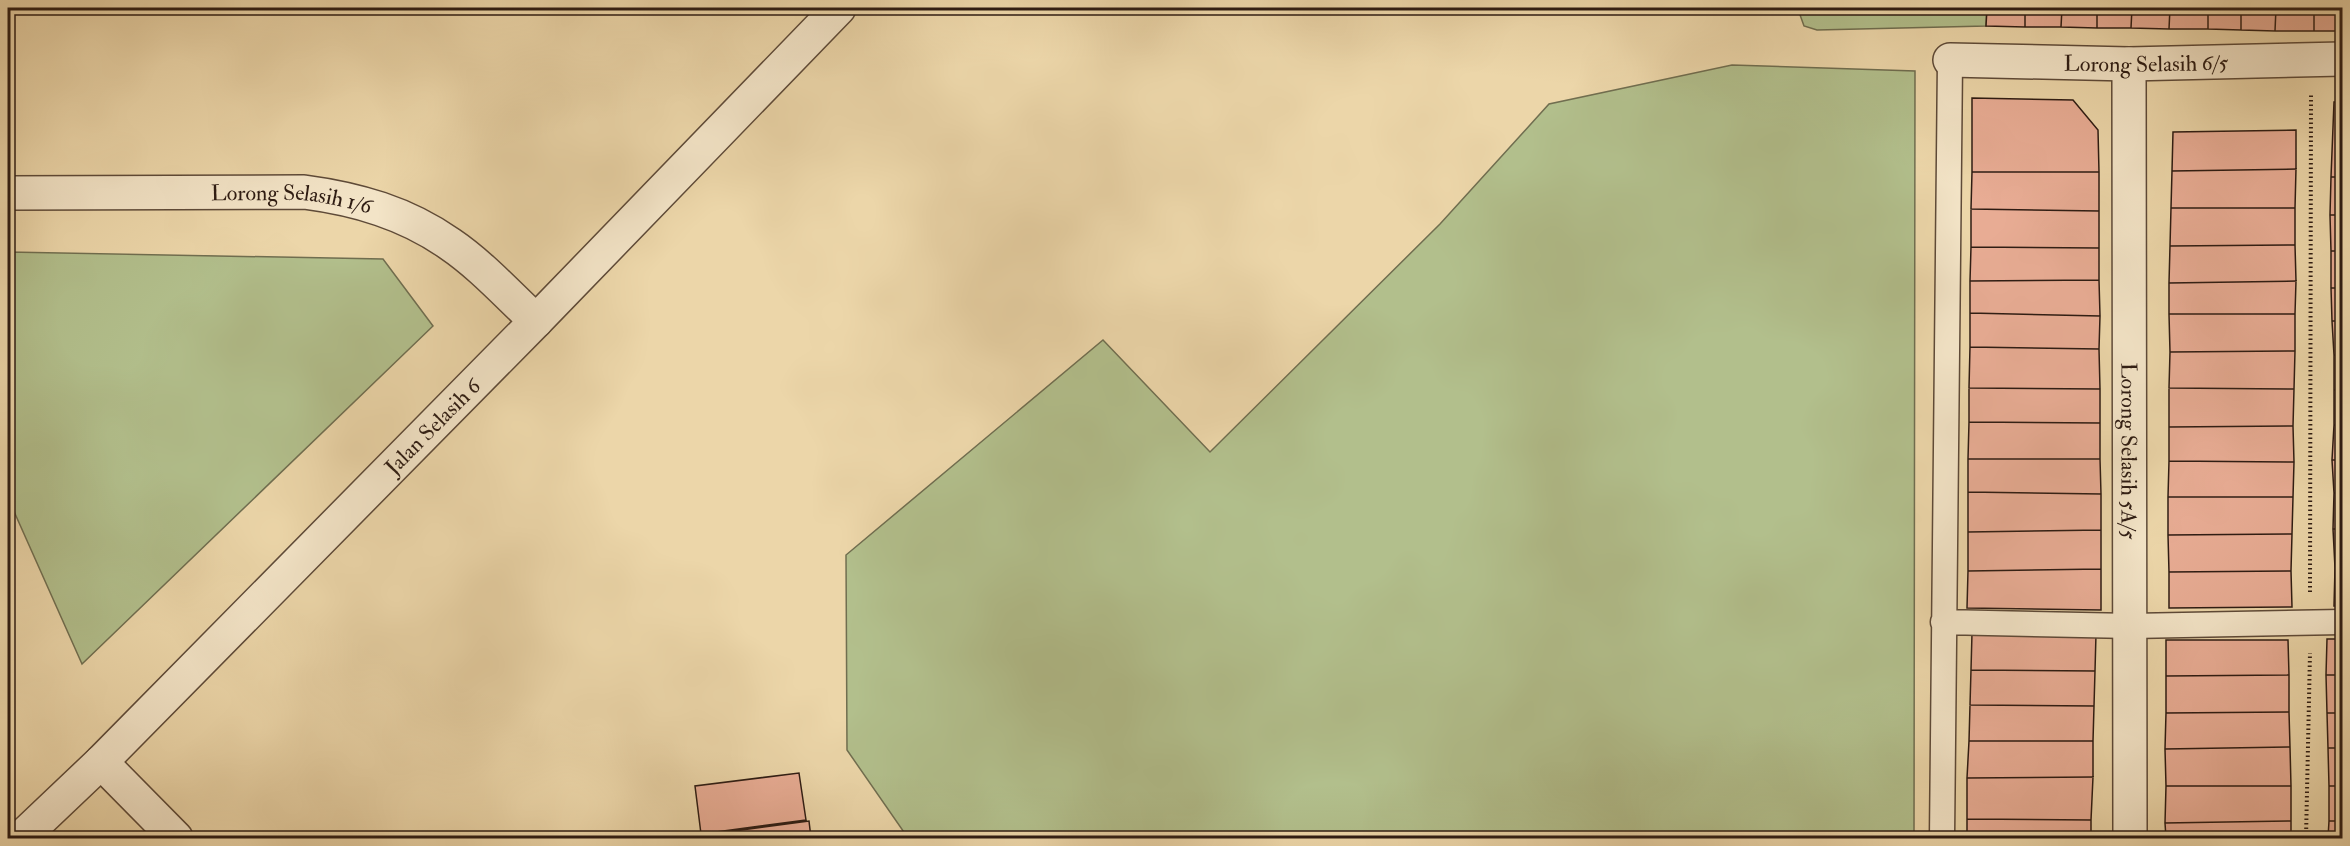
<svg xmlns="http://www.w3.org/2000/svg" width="2350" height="846" font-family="'IM FELL Double Pica',serif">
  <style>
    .green { fill: #b2bf8c; stroke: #706e50; stroke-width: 1.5 }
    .building { fill: #e8ac94; stroke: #2e1c13; stroke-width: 1.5 }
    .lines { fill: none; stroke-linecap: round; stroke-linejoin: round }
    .lane-casing { stroke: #5e4a38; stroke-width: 27 }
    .street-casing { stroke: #5e4a38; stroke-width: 36 }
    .path { stroke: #2e1c13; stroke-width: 4; stroke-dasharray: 1.5 3; stroke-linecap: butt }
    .lane { stroke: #f3e4c7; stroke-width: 24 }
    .street { stroke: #f3e4c7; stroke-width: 33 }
    .labels { text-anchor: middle; stroke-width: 5; stroke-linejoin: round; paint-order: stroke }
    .street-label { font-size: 22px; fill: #2e1c13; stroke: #f3e4c7 }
  </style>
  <rect width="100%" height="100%" fill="#ecd6a9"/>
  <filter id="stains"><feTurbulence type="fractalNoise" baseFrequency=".00333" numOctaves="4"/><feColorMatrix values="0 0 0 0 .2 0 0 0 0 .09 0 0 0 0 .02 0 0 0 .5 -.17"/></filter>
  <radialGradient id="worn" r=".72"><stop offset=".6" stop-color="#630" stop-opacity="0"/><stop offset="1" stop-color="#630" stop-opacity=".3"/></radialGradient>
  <path class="green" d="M1801,8H1987L1986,26L1817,30L1804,26L1799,12Z
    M1732,65L1915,71L1914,838H908L847,750L846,555L1103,340L1210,452L1440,224L1549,104Z
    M8,252L383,259L433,326L82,664L8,498Z"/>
  <path class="building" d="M1987,8H2025V27L1986,26Z
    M2025,8H2062L2061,27H2025Z
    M2062,8H2097V28L2061,27Z
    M2097,8H2132L2131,28H2097Z
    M2132,8H2170L2169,29L2131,28Z
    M2170,8H2208V29H2169Z
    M2208,8H2241V30L2208,29Z
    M2241,8H2276L2275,31L2241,30Z
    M2276,8H2314V31H2275Z
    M2314,8H2342V31H2314Z
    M1972,98L2073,100L2098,130L2099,172H1972Z
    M2334,102H2342V177H2331Z
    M2296,130V169L2172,171L2173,132Z
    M2296,169L2295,208H2171L2172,171Z
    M1972,172H2099V211L1971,209Z
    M2331,177H2342V215H2330Z
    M2171,208H2295V245L2170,246Z
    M1971,209L2099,211V248L1971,247Z
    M2330,215H2342V251H2331Z
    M2295,245L2296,281L2169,283L2170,246Z
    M1971,247L2099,248V280L1970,281Z
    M2331,251H2342V288H2331Z
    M2099,280L2100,316L1970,313V281Z
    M2296,281L2295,314H2169V283Z
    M2331,288H2342V321H2332Z
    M1970,313L2100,316L2099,349L1970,347Z
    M2169,314H2295V351L2170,352Z
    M2332,321H2342V355H2334Z
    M1970,347L2099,349L2100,389L1969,388Z
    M2295,351L2294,389L2169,388L2170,352Z
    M2334,355H2342V390H2334Z
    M1969,388L2100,389V423L1969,422Z
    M2169,388L2294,389L2293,426L2169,427Z
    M2334,390H2342V425H2334Z
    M1969,422L2100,423V459H1968Z
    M2334,425H2342V460H2332Z
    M2293,426L2294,462L2169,461V427Z
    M1968,459H2100L2101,494L1968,492Z
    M2332,460H2342V493H2334Z
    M2169,461L2294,462L2293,497H2168Z
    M1968,492L2101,494V530L1968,532Z
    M2334,493H2342V529H2333Z
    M2168,497H2293L2292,534L2168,535Z
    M2333,529H2342V568H2335Z
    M2101,530V569L1968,571V532Z
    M2292,534L2291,571L2169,572L2168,535Z
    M2335,568H2342V606H2334Z
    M2101,569V610L1967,608L1968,571Z
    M2291,571L2292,607L2169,608V572Z
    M1972,633L2096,634L2095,671L1971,670Z
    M2327,639H2342V675H2326Z
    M2166,640H2288L2289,675L2166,676Z
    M1971,670L2095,671L2094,706L1970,705Z
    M2289,675V712L2166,713V676Z
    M2326,675H2342V713H2327Z
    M1970,705L2094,706L2093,741H1969Z
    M2289,712L2290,747L2165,749L2166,713Z
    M2327,713H2342V748H2328Z
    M1969,741H2093V777L1967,778Z
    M2290,747L2291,786H2166L2165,749Z
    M2328,748H2342V786H2329Z
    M799,773L806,820L701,834L695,786Z
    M2093,777L2091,820L1967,819V778Z
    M2166,786H2291V821L2165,823Z
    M2329,786H2342V821H2329Z
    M1967,819L2091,820V838H1967Z
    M809,821L811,838H705V835Z
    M2291,821V838H2166L2165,823Z
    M2329,821H2342V838H2328Z"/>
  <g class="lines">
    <defs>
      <path id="lane" d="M1943,622L2131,626L2342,622
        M1942,838L1950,60"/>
      <g id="street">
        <path id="s1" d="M1950,60L2129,64L2342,59"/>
        <path id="s2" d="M2129,64L2130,838"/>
        <path id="s3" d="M8,193L304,192C357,199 406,213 450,244C481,265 508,295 536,321"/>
        <path d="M101,762L176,838"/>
        <path id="s4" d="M21,838L101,762L536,321L839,8"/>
      </g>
    </defs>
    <use href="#lane" class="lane-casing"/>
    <use href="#street" class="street-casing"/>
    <path class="path" d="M2310,592L2311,95
      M2306,838L2310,653"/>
    <use href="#lane" class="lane"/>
    <use href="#street" class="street"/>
  </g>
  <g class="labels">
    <g class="street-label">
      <text dy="8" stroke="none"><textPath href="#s1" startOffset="196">Lorong Selasih 6/5</textPath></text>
      <text dy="8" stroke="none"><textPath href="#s3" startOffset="284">Lorong Selasih 1/6</textPath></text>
      <text dy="8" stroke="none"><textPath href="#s4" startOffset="582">Jalan Selasih 6</textPath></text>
      <text dy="8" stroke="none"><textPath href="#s2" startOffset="387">Lorong Selasih 5A/5</textPath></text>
    </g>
  </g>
  <rect width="2350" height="846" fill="none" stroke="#ecd6a9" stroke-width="30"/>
  <rect x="9" y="9" width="2332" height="828" fill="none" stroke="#2e1c13" stroke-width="3"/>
  <rect x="15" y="15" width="2320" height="816" fill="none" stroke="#2e1c13" stroke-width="1.5"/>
  <rect width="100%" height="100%" filter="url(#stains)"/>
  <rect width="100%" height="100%" fill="url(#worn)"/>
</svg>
